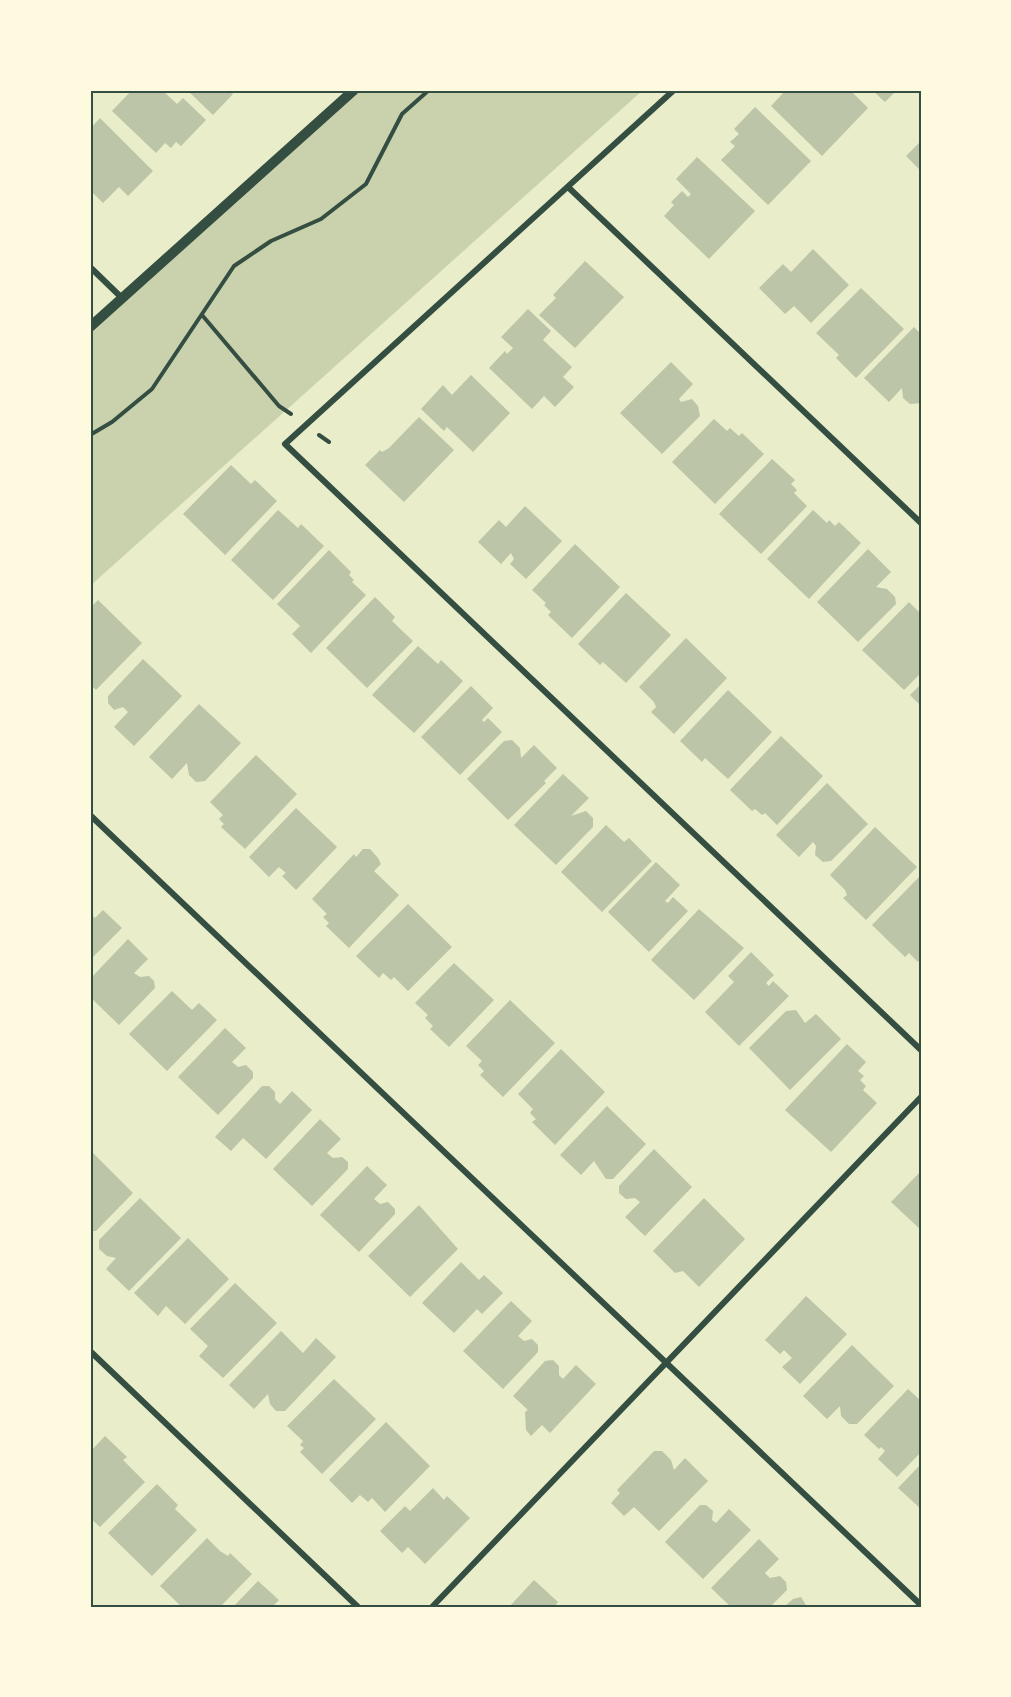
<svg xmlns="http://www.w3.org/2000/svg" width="1011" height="1697" font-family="'Titillium Web',sans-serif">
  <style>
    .green { fill: #cad2ad }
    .building { fill: #bcc5a7 }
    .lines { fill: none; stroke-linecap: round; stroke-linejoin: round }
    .path { stroke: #344e41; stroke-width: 4 }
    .minor { stroke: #344e41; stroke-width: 6 }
    .tertiary { stroke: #344e41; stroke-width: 10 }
    .neatline { fill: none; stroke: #344e41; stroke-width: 2 }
  </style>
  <rect width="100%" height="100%" fill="#e9edc9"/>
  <path class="green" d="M354,90H643L90,586V327Z"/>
  <path class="building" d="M132,90H162L177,104L183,98L206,120L181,146L176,142L171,148L165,143L156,153L112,111Z
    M187,90H229L233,94L213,115Z
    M786,90H850L868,108L822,156L771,106Z
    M872,90H897L885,102Z
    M755,107L811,161L768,205L721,160L735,146L730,142L739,134L734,129Z
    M100,118L153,171L128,196L119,187L103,203L90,190V129Z
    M921,141V171L906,156Z
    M697,157L755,211L709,259L664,216L674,205L671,202L682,191L688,197L691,194L676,179Z
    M813,249L849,285L811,323L794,306L785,314L759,288L783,264L791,272Z
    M585,261L624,297L575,348L539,315L556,298L553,295Z
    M861,288L904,329L856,378L836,358L839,355L816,333Z
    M528,309L551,331L543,340L572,367L563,377L574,387L555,407L544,396L532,409L489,368L505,351L507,354L513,348L501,337Z
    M914,327L921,334V403L910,404L903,398L902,388L889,402L864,378Z
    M671,362L693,384L679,399L681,402L692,399L698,406L700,416L662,454L620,413Z
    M471,375L510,413L473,452L447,427L444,431L421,409L443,385L452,395Z
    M419,417L454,450L404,502L365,465L380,450L382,452L389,448Z
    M714,419L727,431L730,428L739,436L742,433L764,454L715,504L672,462Z
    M772,459L795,480L791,484L797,490L794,493L807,506L761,554L719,514Z
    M231,465L251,484L255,480L277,501L225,555L183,514Z
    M525,506L562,541L526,579L510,564L514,559L511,553L501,564L478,542L499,520L506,527Z
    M278,510L298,528L301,524L324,546L273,600L231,560Z
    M813,510L827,523L829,520L835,526L839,522L861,543L809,599L767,559Z
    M575,544L620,587L572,638L548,615L551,612L544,605L546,603L532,590Z
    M868,549L891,572L876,587L887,589L895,597L896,604L858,642L817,602Z
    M329,550L351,572L349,575L354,580L352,582L366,595L311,653L292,634L300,626L277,604Z
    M626,593L671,635L626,683L603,662L600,665L578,644Z
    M375,597L395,617L392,621L413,641L367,688L326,648Z
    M98,600L142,643L96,690L90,684V608Z
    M909,602L921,614V673L904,690L862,650Z
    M686,638L727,678L674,734L651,712L656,707L654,702L639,687Z
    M418,646L438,664L441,660L463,681L414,733L372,695Z
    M143,659L182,696L134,746L114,727L128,712L123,707L114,710L108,703V696Z
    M921,684V706L910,695Z
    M471,686L493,708L482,720L484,722L488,718L502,732L460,775L421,737Z
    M728,690L772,732L728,779L705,758L702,762L680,741Z
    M199,704L241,743L205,781L196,782L189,775L187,763L172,779L149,757Z
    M781,736L823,776L777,825L765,813L762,815L755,809L752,811L730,790Z
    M512,740L520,748L521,758L534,745L557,768L544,781L546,783L508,820L467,779L504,741Z
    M256,755L297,794L245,849L221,827L224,824L219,819L223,815L210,802Z
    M563,774L589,798L571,816L586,811L593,818V827L556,865L514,825Z
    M827,783L868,824L831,861L823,862L815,855L816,846L813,842L799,857L776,835Z
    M296,808L337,847L296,890L282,876L286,873L279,867L269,877L249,857Z
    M606,825L624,842L629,838L652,861L602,912L561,872Z
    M875,827L917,867L866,920L843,898L847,895L845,890L830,875Z
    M363,849H370L378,858L381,864L374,871L399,895L349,948L326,926L329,923L323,917L327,914L312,899L354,854L356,857Z
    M656,862L680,885L665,901L668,903L673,897L688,911L649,952L608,912Z
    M921,875V958L918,962L909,953L905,957L872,925Z
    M408,904L452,947L408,991L394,977L391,980L383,973L379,978L356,956Z
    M699,909L744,948L694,1000L651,960Z
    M103,910L122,928L90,960V913L95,918Z
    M128,939L148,959L134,973L140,977L149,976L154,981L155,988L119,1025L90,997V979Z
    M751,952L774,975L766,983L769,986L773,981L789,996L739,1046L705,1012L734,982L728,976Z
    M454,963L494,1000L449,1047L430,1029L433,1026L425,1018L428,1015L415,1003Z
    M172,991L192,1010L199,1003L217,1020L167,1071L129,1034Z
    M510,1000L555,1043L503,1097L480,1075L484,1071L478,1065L482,1061L466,1046Z
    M796,1010L805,1023L816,1014L841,1039L790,1090L749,1048L786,1011Z
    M225,1028L246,1048L232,1062L238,1067L246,1065L253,1072V1078L218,1115L178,1077Z
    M847,1044L866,1062L858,1071L864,1076L860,1080L866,1086L863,1090L877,1103L831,1152L785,1110Z
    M561,1049L605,1092L555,1145L532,1122L536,1119L530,1113L533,1109L518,1094Z
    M262,1086H269L275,1092V1099L280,1104L292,1091L312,1110L266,1159L243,1138L231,1151L215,1137Z
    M607,1106L646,1144L613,1179H606L594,1161L581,1175L560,1155Z
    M320,1119L341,1139L327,1153L333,1158L342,1157L348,1162V1169L312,1206L273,1169Z
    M654,1149L692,1187L645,1236L625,1217L640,1202L635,1198L626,1199L619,1193V1186Z
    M92,1152L133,1193L96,1231H90Z
    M367,1166L387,1185L374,1199L380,1204L388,1202L395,1209V1214L359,1252L320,1215Z
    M921,1171V1230L891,1202Z
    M140,1198L181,1238L129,1291L106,1269L116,1258L107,1256L99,1249V1240Z
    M704,1198L745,1239L699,1287L683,1271L675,1273L653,1251Z
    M419,1205L458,1249L410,1297L368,1256Z
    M188,1238L229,1279L185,1324L166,1306L158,1316L134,1293Z
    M461,1262L479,1280L484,1275L503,1293L482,1314L477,1309L454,1333L422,1303Z
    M235,1283L277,1323L223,1378L199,1356L208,1346L190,1329Z
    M806,1296L847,1334L800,1384L782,1367L792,1358L784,1350L780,1354L765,1340Z
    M511,1301L532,1321L518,1336L524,1341L532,1339L538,1345V1352L503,1389L463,1351Z
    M281,1331L303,1353L316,1338L336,1357L285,1411H276L270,1404L268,1394L254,1409L229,1385Z
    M852,1345L894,1386L857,1424H849L841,1416L840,1406L827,1419L803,1396Z
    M553,1360L559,1366V1375L563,1379L576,1365L596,1384L550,1433L542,1425L531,1436L526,1430L525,1412L528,1410L513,1396L545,1361Z
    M334,1379L376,1419L322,1474L300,1452L304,1448L300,1445L303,1441L287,1426Z
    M908,1389L921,1401V1452L897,1477L878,1459L885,1451L881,1447L879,1449L864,1435Z
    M386,1422L430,1466L385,1512L372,1498L368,1502L360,1495L352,1503L329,1480Z
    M105,1436L127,1457L123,1460L145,1482L100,1527L90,1518V1452Z
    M654,1451H662L671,1460L674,1470L685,1458L708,1481L659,1531L634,1507L624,1516L611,1503L620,1493L617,1490Z
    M921,1464V1509L898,1488Z
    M157,1484L178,1505L175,1509L197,1530L152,1576L108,1533Z
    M433,1488L444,1500L447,1496L470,1518L425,1564L408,1547L402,1553L380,1531L405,1506L410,1511Z
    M700,1505H706L713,1511L712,1520L716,1523L729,1509L751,1530L703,1579L665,1542Z
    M207,1538L220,1551L228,1556L230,1553L252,1574L220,1607H182L160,1586Z
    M759,1539L779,1559L765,1573L770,1578L780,1576L786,1582L787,1590L770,1607H731L711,1588Z
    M534,1580L558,1602L554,1607H509Z
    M258,1581L279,1600L274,1605L277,1607H233Z
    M801,1597L807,1607H784L793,1599Z"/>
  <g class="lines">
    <path class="path" d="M202,315L279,406L291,414
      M90,435L112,422L152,389L234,266L271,241L321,219L366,184L402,114L429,90
      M319,435L329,442"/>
    <path class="minor" d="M674,90L285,444L921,1050
      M568,187L921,523
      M90,267L122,298
      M90,815L921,1605
      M90,1351L358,1607
      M432,1607L921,1097"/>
    <path class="tertiary" d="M90,327L354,90"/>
  </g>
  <rect width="1011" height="1697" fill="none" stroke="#fefae0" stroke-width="183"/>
  <rect x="92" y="92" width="828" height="1514" class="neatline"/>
</svg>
